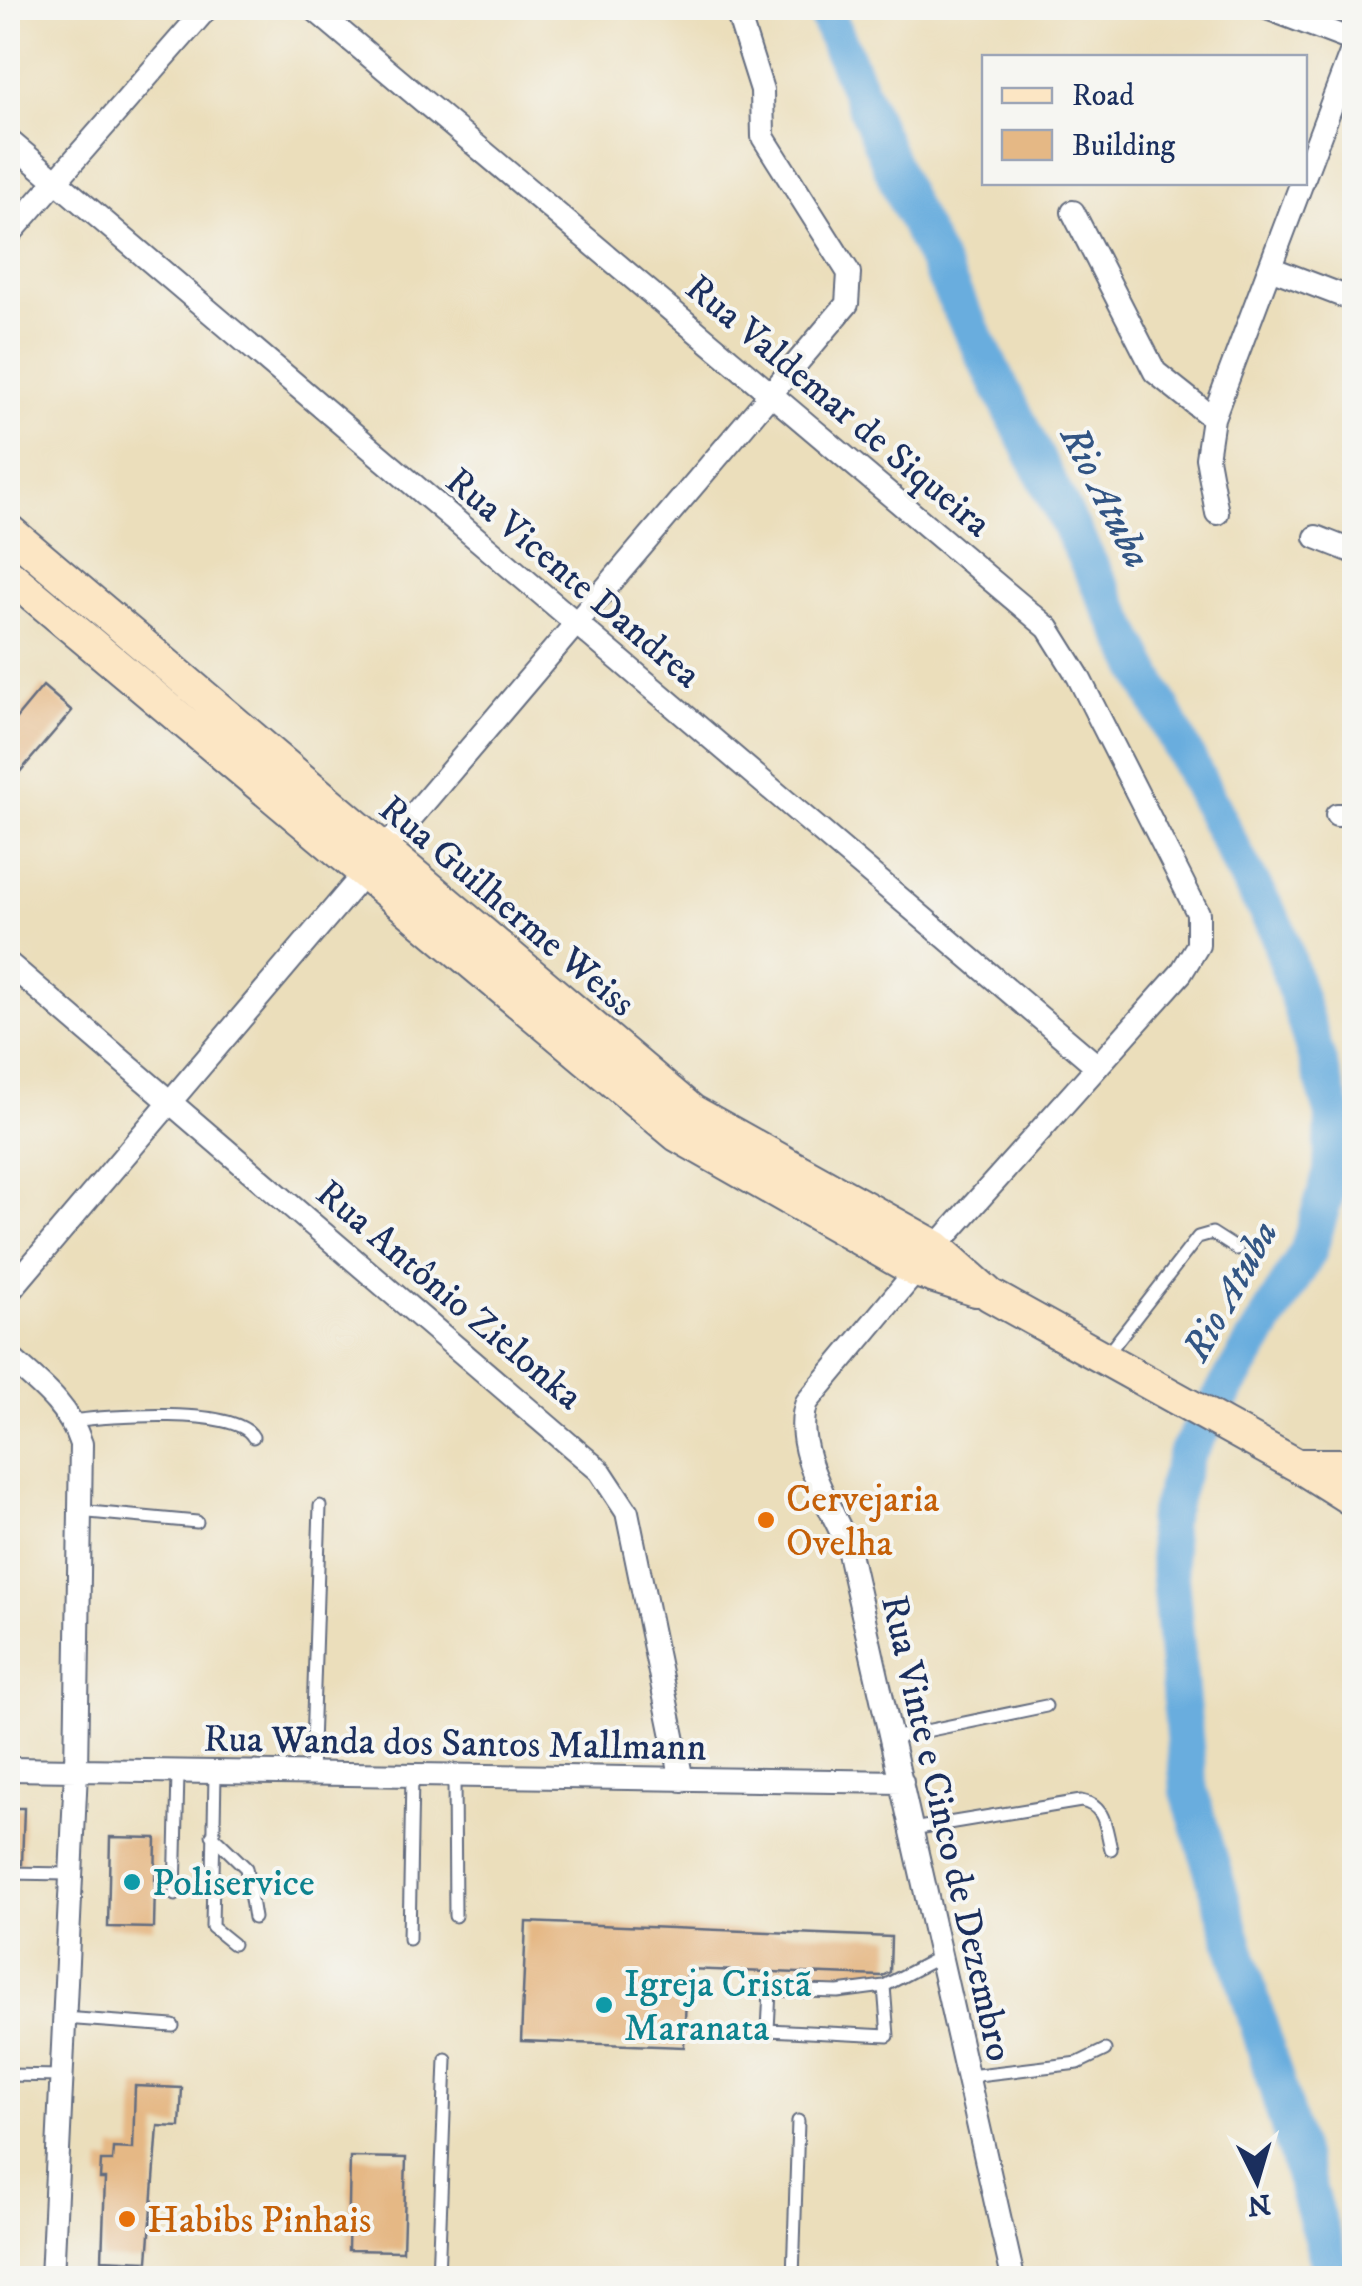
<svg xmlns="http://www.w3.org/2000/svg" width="1362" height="2286" font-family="'IM FELL DW Pica',serif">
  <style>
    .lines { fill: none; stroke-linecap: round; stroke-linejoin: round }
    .river { stroke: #69adde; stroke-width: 38 }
    .building { fill: #e5b885 }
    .lane-casing { stroke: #646c7f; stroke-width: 15 }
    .street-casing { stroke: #646c7f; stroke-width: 26 }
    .secondary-casing { stroke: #646c7f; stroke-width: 36 }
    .lane { stroke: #fff; stroke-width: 11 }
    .street { stroke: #fff; stroke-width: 22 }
    .secondary { stroke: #fce6c4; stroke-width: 32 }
    .food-dot { fill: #e8710a; stroke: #f6f6f2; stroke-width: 4 }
    .culture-dot { fill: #0f9aa8; stroke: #f6f6f2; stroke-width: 4 }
    .labels { text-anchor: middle; stroke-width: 8; stroke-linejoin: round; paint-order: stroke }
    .street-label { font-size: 38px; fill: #1b2f5e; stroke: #f6f6f2 }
    .food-label { font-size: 38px; fill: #c56008; stroke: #f6f6f2; text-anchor: start }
    .culture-label { font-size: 38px; fill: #0d838f; stroke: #f6f6f2; text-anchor: start }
    .water-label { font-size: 40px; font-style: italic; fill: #325584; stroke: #f6f6f2 }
  </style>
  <rect width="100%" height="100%" fill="#f6f6f2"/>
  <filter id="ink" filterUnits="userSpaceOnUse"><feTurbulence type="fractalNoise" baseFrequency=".01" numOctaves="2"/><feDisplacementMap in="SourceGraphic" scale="20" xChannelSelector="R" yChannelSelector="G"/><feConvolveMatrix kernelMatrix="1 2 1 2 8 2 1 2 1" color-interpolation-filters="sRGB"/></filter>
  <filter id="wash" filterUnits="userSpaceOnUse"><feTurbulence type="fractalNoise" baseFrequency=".0048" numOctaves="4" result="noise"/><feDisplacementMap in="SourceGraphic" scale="40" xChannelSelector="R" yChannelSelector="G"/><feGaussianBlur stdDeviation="2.25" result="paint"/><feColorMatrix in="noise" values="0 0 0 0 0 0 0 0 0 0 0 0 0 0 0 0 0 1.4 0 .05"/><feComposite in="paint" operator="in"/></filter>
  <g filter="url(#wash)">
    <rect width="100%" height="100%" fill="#ebdebb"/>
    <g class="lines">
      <path class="river" d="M824,8L905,198L1242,868L1277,929L1334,1115L1332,1172L1308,1252L1186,1455L1165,1523L1189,1791L1334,2278"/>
    </g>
    <g id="blocks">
      <path class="building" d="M43,686L72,711L18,774L8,765V728Z
        M8,1808H24L22,1864H8Z
        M110,1837L156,1838L154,1928L108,1927Z
        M526,1922L891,1937L890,1972L882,1976L687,1969L684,2047L521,2041Z
        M135,2086L182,2088L180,2127L158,2126L148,2261L102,2259L105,2179H100L101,2161H112L113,2148L133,2149Z
        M350,2157L406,2158L403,2251L348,2250Z"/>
    </g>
  </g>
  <g filter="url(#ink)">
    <use href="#blocks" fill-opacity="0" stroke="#646c7f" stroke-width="2.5"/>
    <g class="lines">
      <defs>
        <path id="lane" d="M1105,1357L1198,1237L1212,1233L1237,1249
          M73,1421C107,1416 236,1406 253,1437
          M78,1511L197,1522
          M892,1738L1046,1706
          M215,1774L212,1927L233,1944
          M311,1776L320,1506
          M454,1778L455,1916
          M912,1829L1081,1801C1106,1806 1105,1826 1111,1849
          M212,1835L246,1868L254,1918
          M8,1873L69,1874
          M175,1895L178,1774
          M409,1939L412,1777
          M884,1986L888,2036L768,2030L770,1990L838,1992L884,1986L941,1956
          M64,2018L173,2026
          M8,2075L61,2076
          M969,2076L1078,2063L1105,2050
          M438,2278L446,2059
          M793,2278L798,2121"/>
        <path id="street" d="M313,8L1048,628L1078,676L1198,913V945L1181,973L936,1247L807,1402C791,1447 829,1503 847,1544L1013,2278
          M1267,8L1354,41
          M8,140L1097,1066
          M1304,177L1354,45
          M1073,212L1155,372L1213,418
          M8,236L207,8
          M1270,268L1354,300
          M1217,513L1207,458L1213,418L1302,182
          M1316,537L1354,552
          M1337,815H1354
          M8,963L600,1471L627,1512L682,1780
          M8,1293L847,304L849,273L763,137L762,90L736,8
          M8,1356C38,1383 68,1404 81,1444L76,1771L52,2278
          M8,1769L902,1782"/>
        <path id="secondary" d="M8,530L692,1111L936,1247L990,1295L1297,1465L1351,1499
          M8,574L677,1135L916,1271L976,1290
          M1297,1465H1354"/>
      </defs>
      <use href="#lane" class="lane-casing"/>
      <use href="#street" class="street-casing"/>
      <use href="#secondary" class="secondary-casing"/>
      <use href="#lane" class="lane"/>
      <use href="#street" class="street"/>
      <use href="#secondary" class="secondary"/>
    </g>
  </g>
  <g class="food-dot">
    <circle cx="766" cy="1520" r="10"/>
    <circle cx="127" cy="2219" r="10"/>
  </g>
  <g class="culture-dot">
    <circle cx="132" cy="1882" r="10"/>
    <circle cx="604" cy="2005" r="10"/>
  </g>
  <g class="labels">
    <g class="street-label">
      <text transform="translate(839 405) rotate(40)" y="13">Rua Valdemar de Siqueira</text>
      <text transform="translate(574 577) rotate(40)" y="13">Rua Vicente Dandrea</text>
      <text transform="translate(508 905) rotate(40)" y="13">Rua Guilherme Weiss</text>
      <text transform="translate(450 1294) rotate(40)" y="13">Rua Antônio Zielonka</text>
      <text transform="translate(455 1742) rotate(1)" y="13">Rua Wanda dos Santos Mallmann</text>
      <text transform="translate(948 1828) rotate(77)" y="13">Rua Vinte e Cinco de Dezembro</text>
    </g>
    <g class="food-label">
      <text x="786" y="1511">Cervejaria<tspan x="786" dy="44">Ovelha</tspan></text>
      <text x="147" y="2232">Habibs Pinhais</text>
    </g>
    <g class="culture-label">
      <text x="152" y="1895">Poliservice</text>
      <text x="624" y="1996">Igreja Cristã<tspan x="624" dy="44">Maranata</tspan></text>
    </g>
    <g class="water-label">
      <text transform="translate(1107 496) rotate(63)" y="14">Rio Atuba</text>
      <text transform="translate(1229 1290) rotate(-61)" y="14">Rio Atuba</text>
    </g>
  </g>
  <rect width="1362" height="2286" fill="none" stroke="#f6f6f2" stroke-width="40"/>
  <rect x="982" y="55" width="325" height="130" fill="#f6f6f2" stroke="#9ea6b7" stroke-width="2.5"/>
  <rect x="1002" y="88" width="50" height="15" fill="#fce6c4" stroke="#9ea6b7" stroke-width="2.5"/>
  <text x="1072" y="105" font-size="30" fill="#1b2f5e">Road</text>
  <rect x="1002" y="130" width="50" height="30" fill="#e5b885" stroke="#9ea6b7" stroke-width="2.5"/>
  <text x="1072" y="155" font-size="30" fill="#1b2f5e">Building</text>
  <g transform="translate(1257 2181) rotate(175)" stroke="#f6f6f2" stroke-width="8" paint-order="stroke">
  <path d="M0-8L18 38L0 25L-18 38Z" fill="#1b2f5e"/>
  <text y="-15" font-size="28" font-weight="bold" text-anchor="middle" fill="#1b2f5e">N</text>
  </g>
</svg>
